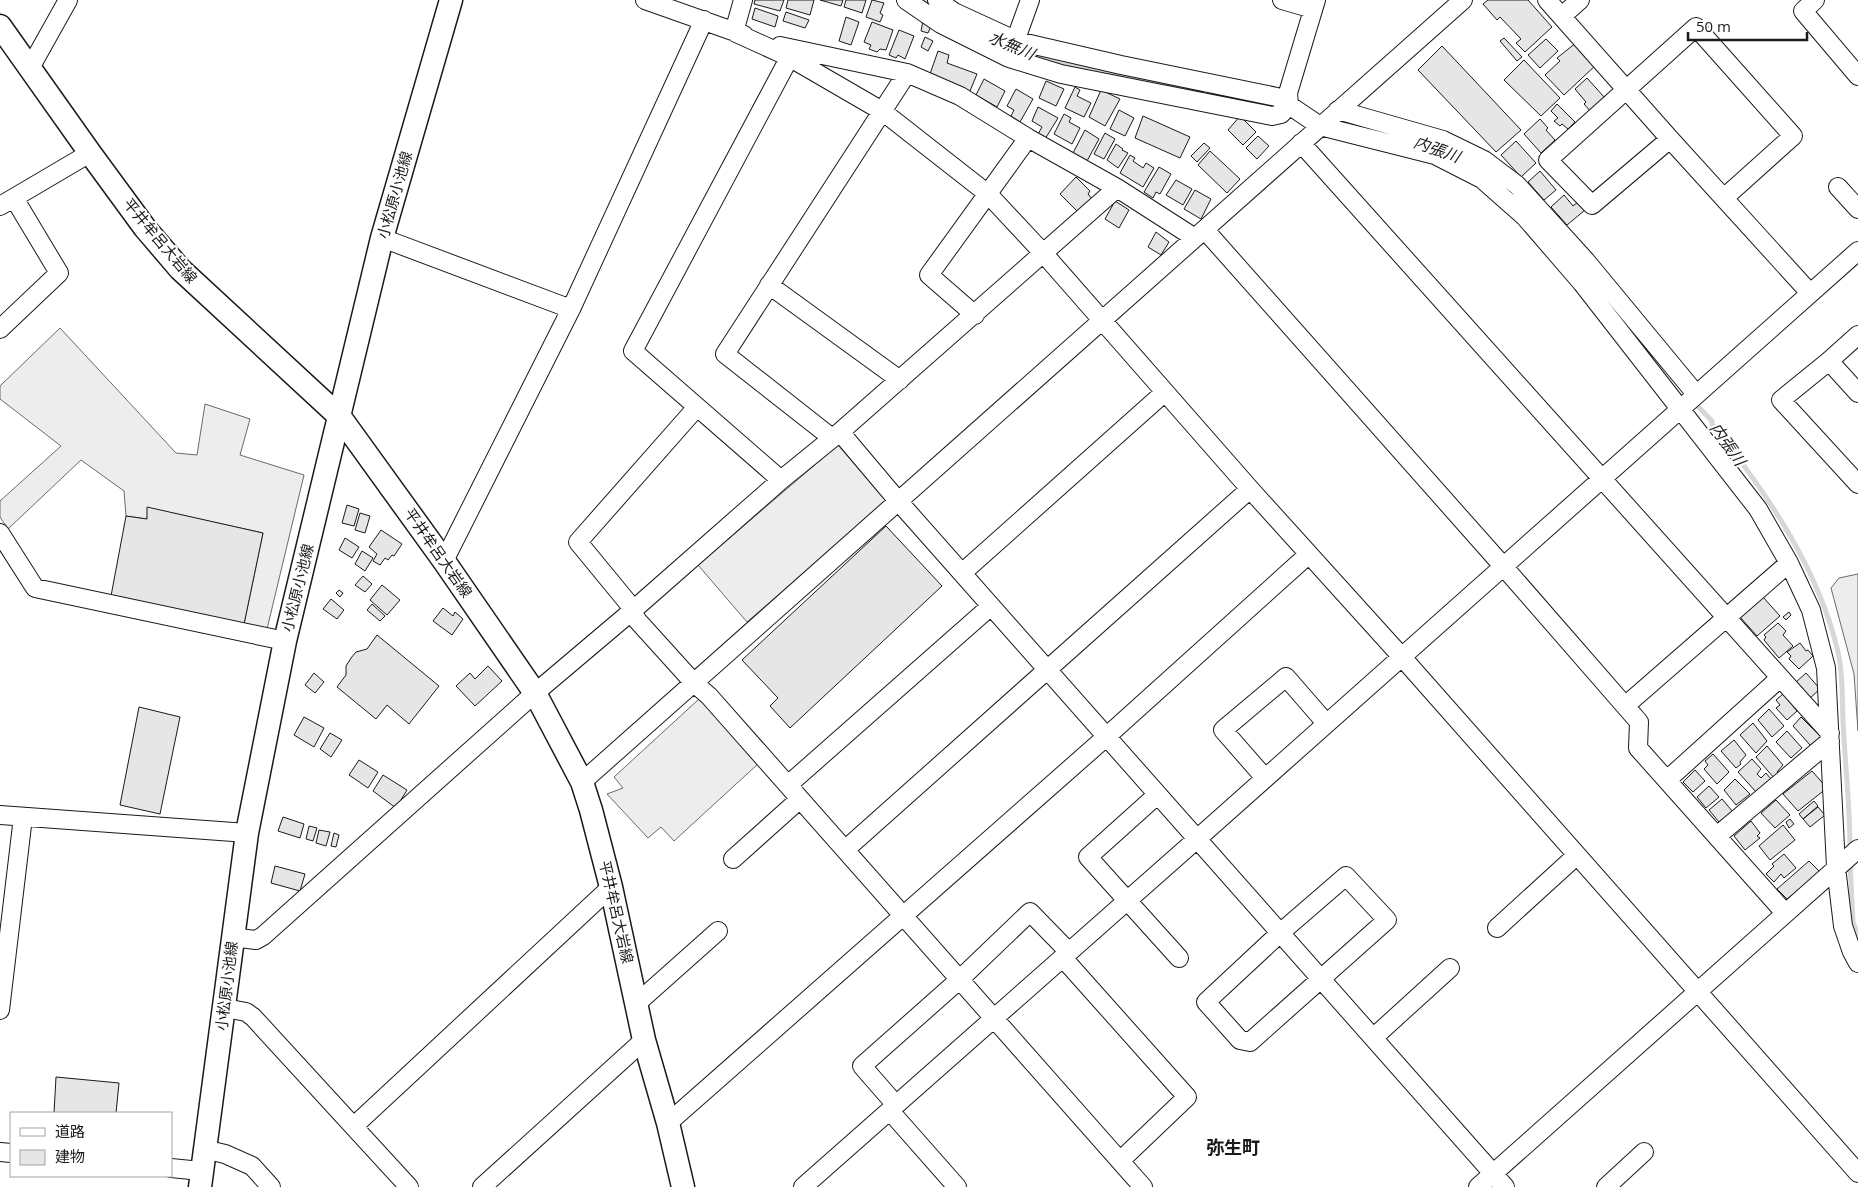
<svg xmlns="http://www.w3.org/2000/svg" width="1858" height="1187" font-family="'Open Sans','Noto Sans JP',sans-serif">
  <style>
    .built { fill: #ededed; stroke: #6a6a6a }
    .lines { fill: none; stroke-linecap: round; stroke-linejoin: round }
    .stream { stroke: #d7d7d7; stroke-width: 5 }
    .building { fill: #e6e6e6; stroke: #1a1a1a }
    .minor-casing { stroke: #1a1a1a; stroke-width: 20 }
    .major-casing { stroke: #1a1a1a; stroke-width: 25 }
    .minor { stroke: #fff; stroke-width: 18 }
    .major { stroke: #fff; stroke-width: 22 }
    .labels { text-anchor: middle; stroke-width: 4; stroke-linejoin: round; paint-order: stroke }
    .street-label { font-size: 15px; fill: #1a1a1a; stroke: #fff }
    .water-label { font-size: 16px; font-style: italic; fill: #1a1a1a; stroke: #fff }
    .quarter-label { font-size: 18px; font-weight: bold; fill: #1a1a1a; stroke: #fff }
  </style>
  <rect width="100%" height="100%" fill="#fff"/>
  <path class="built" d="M60,328L176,453L197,455L205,404L250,419L240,455L304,475L267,629H243L263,533L148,508L147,519L126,516L124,491L81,460L8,529L0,517V501L61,446L0,399V386Z
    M838,445L887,502L747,622L698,565Z
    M1858,574V731L1854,674L1831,588L1839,578Z
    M699,699L759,763L674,841L661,827L648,838L607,794L623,788L614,777Z"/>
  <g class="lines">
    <path class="stream" d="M921,0L936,8
      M1019,50L1031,55L1108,74L1277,106
      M1693,401L1712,421V424C1766,492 1818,567 1838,652C1843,671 1842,700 1843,720C1845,763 1850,806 1850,849
      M1850,863L1853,922L1858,935"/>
  </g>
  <path class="building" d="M755,0H784L780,11L754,4Z
    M788,0H814L810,15L786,8Z
    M820,0H843L841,6Z
    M846,0H866L862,13L844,7Z
    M872,0L884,3L880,13L883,15L880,22L866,17Z
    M1488,0H1528L1552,27L1525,52L1516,43L1521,39L1500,17L1497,20L1483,4Z
    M755,8L778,16L775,27L752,19Z
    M786,12L809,20L805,28L783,21Z
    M846,17L859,22L851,45L839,41Z
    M923,21L932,24L928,33L921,31Z
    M872,22L893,30L886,50L880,49L877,52L869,49L871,45L864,42Z
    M899,30L914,36L905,59L898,55L896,58L889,55Z
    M925,37L933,41L928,51L921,47Z
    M1504,38L1522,57L1517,61L1500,41Z
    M1546,39L1558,51L1540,68L1528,55Z
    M1577,42L1597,64L1564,95L1545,75L1560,61L1557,58Z
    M1442,46L1521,130L1496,152L1418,70Z
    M938,51L949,55L947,63L977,74L970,91L943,81L944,80L930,74Z
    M1524,60L1560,98L1541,116L1504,80Z
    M1587,78L1605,98L1591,112L1584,104L1586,102L1575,89Z
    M984,79L1005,91L997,107L976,95Z
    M1046,81L1064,89L1056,106L1039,98Z
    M1075,87L1080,90L1077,96L1091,103L1084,117L1065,108Z
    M1016,89L1033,99L1020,122L1011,116L1014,110L1007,106Z
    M1101,90L1120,99L1105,126L1089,117Z
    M1557,104L1575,122L1568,129L1562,124L1560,126L1554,121L1558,118L1551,111Z
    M1038,107L1058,118L1045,139L1037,136L1042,127L1032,121Z
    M1119,110L1134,118L1125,136L1110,129Z
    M1064,114L1071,118L1069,122L1080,128L1072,144L1054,134Z
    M1143,116L1190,137L1180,158L1135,138Z
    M1240,116L1256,132L1243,145L1228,130Z
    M1540,119L1548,128L1546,130L1555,140L1541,153L1524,134Z
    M1085,130L1099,139L1087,161L1073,153Z
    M1105,133L1115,139L1104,159L1094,154Z
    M1258,136L1269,146L1257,159L1246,148Z
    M1516,141L1536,163L1521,177L1501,155Z
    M1204,143L1210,148L1197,162L1191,156Z
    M1116,144L1123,149L1122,150L1128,153L1118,168L1107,160Z
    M1210,151L1240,179L1227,193L1198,165Z
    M1130,155L1135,158L1133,161L1143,168L1146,163L1154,168L1143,187L1120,173Z
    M1159,167L1171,174L1160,194L1156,192L1153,198L1144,192Z
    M1540,171L1556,190L1544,200L1528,182Z
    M1076,177L1090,191L1088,194L1093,200L1079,213L1060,194Z
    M1176,180L1192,189L1183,205L1166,195Z
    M1195,190L1211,199L1201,219L1184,209Z
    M1564,195L1573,206L1578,202L1585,210L1567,225L1551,207Z
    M1115,201L1129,210L1119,228L1105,219Z
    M1156,232L1169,242L1161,255L1148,247Z
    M347,505L359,509L354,526L342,523Z
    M147,507L263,533L243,629L111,596L126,516L147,519Z
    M360,513L370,516L365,533L355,530Z
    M886,526L942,586L790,728L770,706L778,698L742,660Z
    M381,530L402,544L394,556L392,555L388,560L385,558L380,565L373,561L377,554L369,547Z
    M345,538L359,547L352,558L339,550Z
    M362,551L373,558L365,571L355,564Z
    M363,576L372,584L365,592L355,585Z
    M382,585L400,600L387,615L370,600Z
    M339,590L343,593L340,597L336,593Z
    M1762,596L1780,616L1757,636L1740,617Z
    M331,599L344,610L337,619L323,609Z
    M372,604L385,616L380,621L367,610Z
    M443,608L453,616L455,612L463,619L452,635L433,621Z
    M1789,612L1791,615L1786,620L1783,617Z
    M1778,623L1786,631L1783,635L1793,646L1779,658L1764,640L1766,637L1764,635Z
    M377,635L439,686L409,724L387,705L376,719L337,687L346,675V666L351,658L356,652L367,649Z
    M1800,643L1806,651L1808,650L1813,656L1799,669L1789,659L1791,656L1787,652Z
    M488,666L502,681L475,706L456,686L470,673L475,679Z
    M314,673L324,682L315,693L305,685Z
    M1806,673L1820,689L1809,699L1795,683Z
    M1783,694L1797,711L1787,720L1776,708L1780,705L1776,700Z
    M139,707L180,717L160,814L120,805Z
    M1769,709L1784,726L1772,737L1758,720Z
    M304,717L324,728L314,747L294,735Z
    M1801,717L1821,737L1811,746L1793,726Z
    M1753,723L1767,741L1756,753L1740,735Z
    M1787,731L1802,748L1791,758L1776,742Z
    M330,733L342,740L331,757L320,749Z
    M1734,740L1746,755L1740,762L1741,764L1736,768L1721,751Z
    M1767,746L1783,765L1777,772L1779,774L1774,778L1756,757Z
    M1713,754L1729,772L1717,784L1704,769L1708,765L1705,761Z
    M1752,759L1761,769L1757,774L1761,778L1766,773L1771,779L1757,793L1738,772Z
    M359,760L378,772L368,788L349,775Z
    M1695,770L1705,781L1693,792L1683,782Z
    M1812,771L1827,788L1798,811L1783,794Z
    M383,775L407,790L396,808L373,791Z
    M1735,779L1750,794L1736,805L1724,790Z
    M1709,786L1719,797L1706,808L1697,797Z
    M1722,799L1733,812L1719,822L1709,810Z
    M1776,800L1790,815L1775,828L1761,813Z
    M1814,801L1818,806L1803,819L1799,814Z
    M1818,807L1825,815L1810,827L1803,819Z
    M283,817L304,824L300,838L278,831Z
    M1790,819L1794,824L1789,828L1786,822Z
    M1751,821L1760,833L1757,836L1760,838L1745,850L1734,836Z
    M1783,825L1795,840L1770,860L1759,846Z
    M309,826L317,828L313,841L306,839Z
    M319,830L330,832L326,846L316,843Z
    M334,833L339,835L336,847L331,846Z
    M1784,854L1796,868L1784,878L1781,874L1774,882L1766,874L1774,866L1772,864Z
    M1809,861L1820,872L1787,899L1777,889Z
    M275,866L305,874L300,891L271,883Z
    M56,1077L119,1083L116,1113H54Z"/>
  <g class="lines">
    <defs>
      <path id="minor" d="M645,0L744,35
        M743,0L734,32L789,57L882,111L988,194L1044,254L1250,489L1401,656L1858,1173
        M906,0L941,24L1009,58L1061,74L1272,116L1281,114L1289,105L1288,93L1316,0
        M937,0L954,12L1017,41L1121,65L1277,97L1320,126L1435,155L1482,179L1525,217L1582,283L1758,509L1789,563L1811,610L1826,668L1836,867L1843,926L1852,952L1858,963
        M1282,0L1313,9
        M1547,0L1670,139L1810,293
        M1815,0L1803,11L1858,76
        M1562,16L1580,0
        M780,46L907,73L960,96L1028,138L1117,188L1195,238
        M1012,50L1030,0
        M30,68L68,0
        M1338,110L1443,140L1484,160L1517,185L1586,261L1696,394
        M1670,139L1592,205L1548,160L1696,27L1793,136L1724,198
        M1301,143L1830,733
        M1838,187L1858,209
        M0,206L90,153
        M1205,230L1503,566L1639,722L1638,748L1785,913
        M382,238L571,309
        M769,285L900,380
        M975,315L929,275L1028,138
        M0,329L59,273L14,198
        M1858,335L1829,361L1781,400L1858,484
        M1829,361L1858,393
        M697,407L578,542L629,604L637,620L694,683L709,696L1143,1187
        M840,432L899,502L1505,1187
        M832,438L725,354L907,73
        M781,480L633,351L794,49
        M0,533L35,588L285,641
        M444,561L571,309L704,20
        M962,573L1165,392
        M1625,706L1789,563
        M1265,778L1223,730L1286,677L1326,723
        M1667,780L1780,678
        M582,782L1463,0
        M788,785L991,606
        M1157,795L1088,857L1179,958
        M0,815L247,833
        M1717,836L1830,741
        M846,849L1250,489
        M733,859L800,799
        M1346,876L1387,920L1250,1042L1240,1040L1206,1002L1280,933Z
        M1497,928L1577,855
        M232,937L256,940L263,936L535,693L632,611L781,480L840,432L1117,188
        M1063,958L1187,1097L1120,1161
        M636,1004L718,931
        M225,1008L246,1012L253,1017L409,1187
        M0,1010L23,817
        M1373,1038L1450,968
        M896,1105L862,1066L959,980L1030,912L1069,952
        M890,1111L957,1187
        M668,1123L1106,737L1309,554
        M354,1126L611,887
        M204,1149L225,1154L252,1166L271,1187
        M0,1152L11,1153
        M171,1168L201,1171
        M482,1187L644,1040
        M803,1187L1197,839L1858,251
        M1478,1187L1858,849
        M1606,1187L1644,1152"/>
      <path id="major" d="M0,26L90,153L145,228L180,269L340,417L444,561L535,693L582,782L591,810L611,887L644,1040L668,1123L683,1187
        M200,1187L247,833L285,641L382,238L451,0"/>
    </defs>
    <use href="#minor" class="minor-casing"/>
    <use href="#major" class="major-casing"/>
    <use href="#minor" class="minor"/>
    <use href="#major" class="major"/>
  </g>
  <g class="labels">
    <g class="street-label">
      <text transform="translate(395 195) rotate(-74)" y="5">小松原小池線</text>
      <text transform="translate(160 241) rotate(50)" y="5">平井牟呂大岩線</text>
      <text transform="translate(438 553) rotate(55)" y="5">平井牟呂大岩線</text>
      <text transform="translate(298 588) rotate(-76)" y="5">小松原小池線</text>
      <text transform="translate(616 912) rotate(77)" y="5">平井牟呂大岩線</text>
      <text transform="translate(227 986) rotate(-83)" y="5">小松原小池線</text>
    </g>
    <g class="water-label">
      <text transform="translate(1012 45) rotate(23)" y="6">水無川</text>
      <text transform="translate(1437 149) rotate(20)" y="6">内張川</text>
      <text transform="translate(1728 444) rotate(55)" y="6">内張川</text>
    </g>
    <g class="quarter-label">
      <text x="1233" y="1154">弥生町</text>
    </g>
  </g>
  <rect x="10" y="1112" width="162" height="65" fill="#ffffff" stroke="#a3a3a3"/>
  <rect x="20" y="1128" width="25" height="8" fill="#ffffff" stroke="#a3a3a3"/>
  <text x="55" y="1137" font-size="15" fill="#1a1a1a">道路</text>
  <rect x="20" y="1150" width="25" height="15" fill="#e6e6e6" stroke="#a3a3a3"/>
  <text x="55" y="1162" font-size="15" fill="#1a1a1a">建物</text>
  <path d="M1688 32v8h119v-8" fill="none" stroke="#1a1a1a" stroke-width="2.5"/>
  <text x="1696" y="32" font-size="15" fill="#1a1a1a" stroke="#ffffff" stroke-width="4" paint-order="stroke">50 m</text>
</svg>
